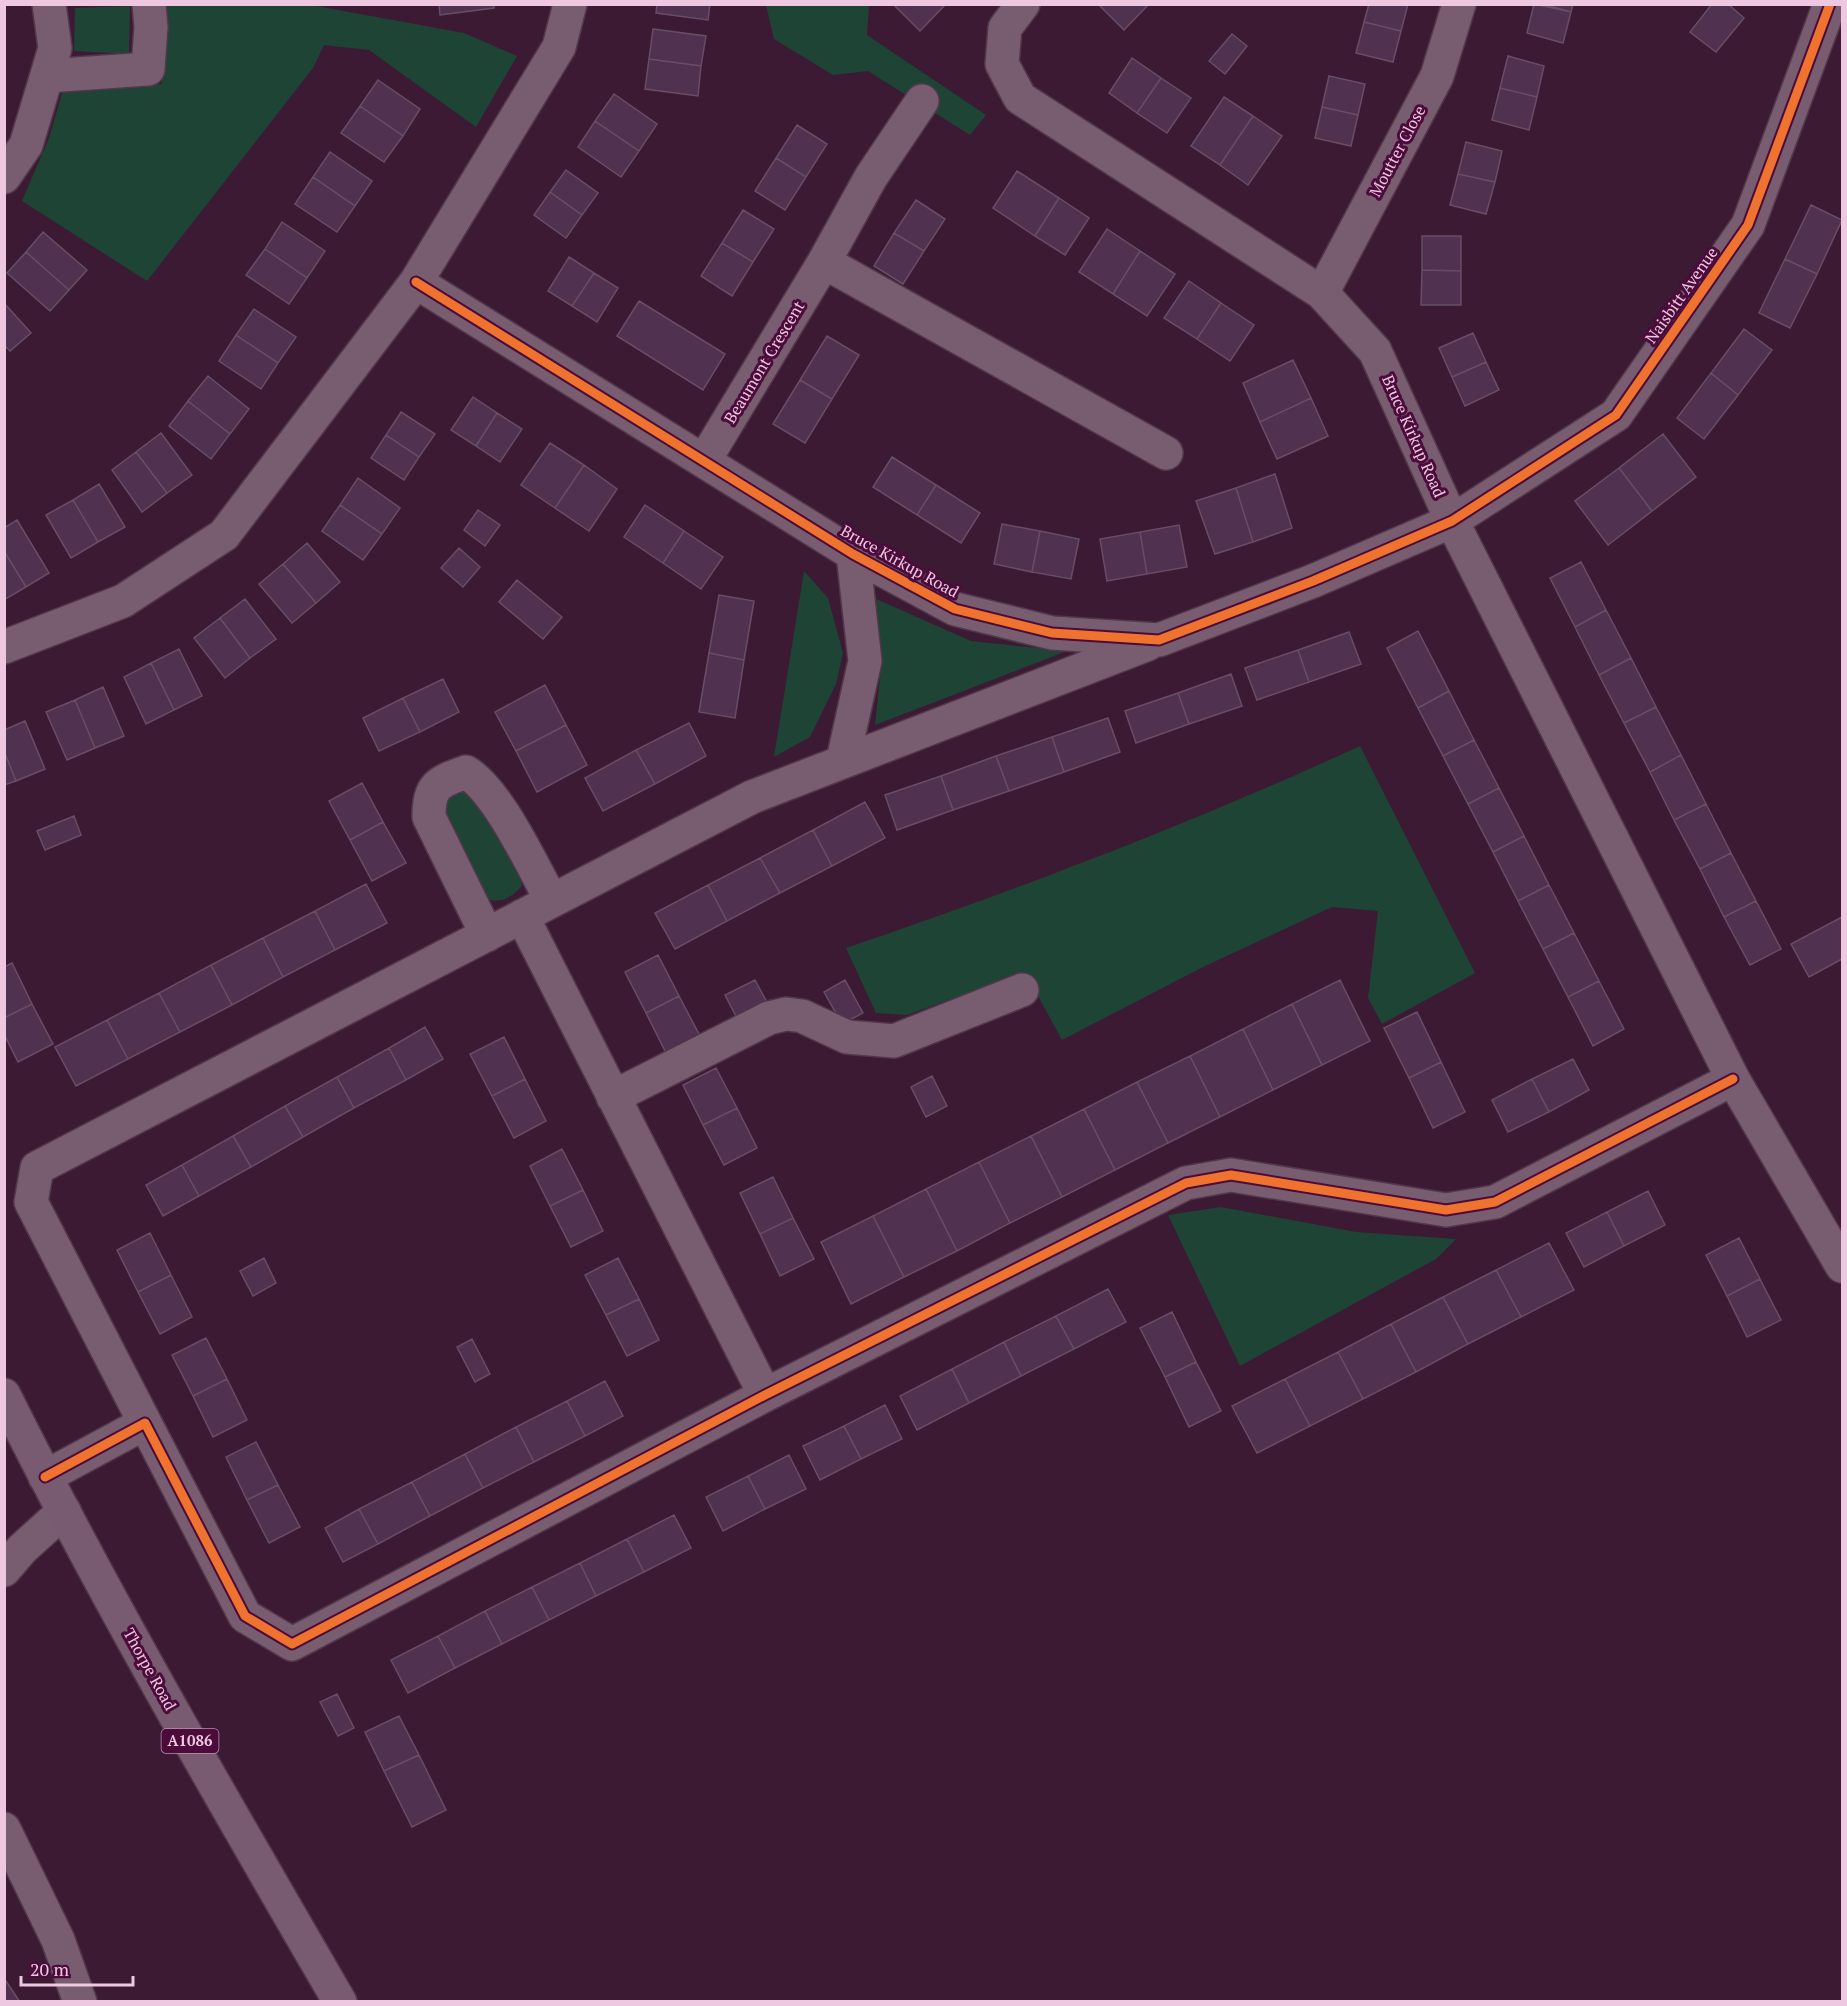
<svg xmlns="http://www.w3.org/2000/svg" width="1847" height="2006" font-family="'PT Serif',serif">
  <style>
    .green { fill: #1d4434 }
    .building { fill: #50314f; stroke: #674e66; stroke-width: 1.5 }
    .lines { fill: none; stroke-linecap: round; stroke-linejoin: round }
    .minor-casing { stroke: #52374a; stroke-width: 36 }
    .major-casing { stroke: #52374a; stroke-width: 36 }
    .minor { stroke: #785c70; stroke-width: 33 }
    .major { stroke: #785b70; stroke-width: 33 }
    .cycleway-casing { stroke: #4b0c3b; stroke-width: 13 }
    .cycleway { stroke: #ef722f; stroke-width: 9 }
    .labels { text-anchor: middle; stroke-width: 6; stroke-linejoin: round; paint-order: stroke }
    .shield { fill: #4b0c3b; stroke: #bd90ae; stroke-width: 1.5 }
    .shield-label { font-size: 15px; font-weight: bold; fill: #eec8e0 }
    .street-label { font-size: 16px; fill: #eec8e0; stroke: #4b0c3b }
  </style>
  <rect width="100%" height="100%" fill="#3d1a34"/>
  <path class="green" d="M161,5H311L464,33L517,56L476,127L369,50L324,45L313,68L147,281L22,201L49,138L65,83L162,84Z
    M766,5H869L867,35L986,115L970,135L868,71L833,75L774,39Z
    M130,6L129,54L74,51L75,8Z
    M804,571L828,598L843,653L836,684L810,737L774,757Z
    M876,599L971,641L1067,651L875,725L882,658Z
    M1360,746L1475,973L1382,1024L1368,998L1378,911L1332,907L1203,967L1062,1040L1025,972L907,1015L876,1013L846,948C1020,889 1193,823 1360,746Z
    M473,785L517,866L522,886C507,902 497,904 476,896L437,794Z
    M1221,1207L1356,1232L1456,1239L1436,1259L1240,1366L1168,1215Z"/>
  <path class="building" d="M439,4H494V8L440,15Z
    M657,4H710L708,20L656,13Z
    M893,4H946L920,31Z
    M1098,4H1149L1124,30Z
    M1369,4H1408L1401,31L1364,22Z
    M1534,4L1571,12L1563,43L1527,33Z
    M1543,4H1573L1571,12Z
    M1712,4H1728L1744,18L1716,52L1690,32Z
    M1364,22L1401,31L1393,62L1356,53Z
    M653,29L706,36L701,66L649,59Z
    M1232,34L1247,46L1225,74L1209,61Z
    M1508,56L1544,66L1537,97L1500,88Z
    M1132,58L1161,78L1137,113L1109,93Z
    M649,59L701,66L698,96L645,89Z
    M1329,76L1365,84L1358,115L1322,107Z
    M1161,78L1191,98L1167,133L1137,113Z
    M378,80L420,109L403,136L360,106Z
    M1500,88L1537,97L1529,130L1492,120Z
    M614,94L657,124L639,151L595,121Z
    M1224,97L1253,116L1220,165L1191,146Z
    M360,106L403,136L384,162L341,133Z
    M1322,107L1358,115L1351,146L1315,138Z
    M1253,116L1282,136L1248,185L1220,165Z
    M595,121L639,151L621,177L578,147Z
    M797,125L827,144L806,177L776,158Z
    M1466,142L1502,151L1495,182L1458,174Z
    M330,152L372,181L355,206L313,177Z
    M776,158L806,177L785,210L755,191Z
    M566,170L598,193L582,215L550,192Z
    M1017,171L1059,198L1035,236L993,208Z
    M1458,174L1495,182L1486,214L1450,205Z
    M313,177L355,206L337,232L295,204Z
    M550,192L582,215L566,238L534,215Z
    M1059,198L1089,218L1065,255L1035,236Z
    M916,200L945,219L924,251L894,233Z
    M1811,205L1842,220L1817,274L1785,259Z
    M743,210L774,229L753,262L722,243Z
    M282,222L325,251L307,278L265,249Z
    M1107,229L1140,251L1113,294L1079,272Z
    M43,232L87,270L69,290L26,252Z
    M894,233L924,251L903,284L874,266Z
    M1422,236H1461V271L1422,270Z
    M722,243L753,262L732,296L701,276Z
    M265,249L307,278L289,304L246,275Z
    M1140,251L1175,274L1147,316L1113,294Z
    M26,252L69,290L50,311L7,273Z
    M569,257L594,273L572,306L548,291Z
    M1785,259L1817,274L1790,328L1759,313Z
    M1422,270L1461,271V305H1421Z
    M594,273L618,288L597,322L572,306Z
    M1189,281L1221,303L1197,339L1164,318Z
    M639,301L725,354L703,390L617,336Z
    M4,303L31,333L10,351L4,345Z
    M1221,303L1254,325L1230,361L1197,339Z
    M254,309L296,337L278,363L236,335Z
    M1744,329L1772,350L1738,395L1711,373Z
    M1473,333L1486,362L1452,377L1439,348Z
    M236,335L278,363L261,389L219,361Z
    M827,336L859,355L832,399L800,380Z
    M1293,360L1311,398L1260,422L1243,383Z
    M1486,362L1499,390L1465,406L1452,377Z
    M1711,373L1738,395L1704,439L1677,418Z
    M208,376L249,409L230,434L188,401Z
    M800,380L832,399L805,443L773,424Z
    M473,397L497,413L476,446L451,430Z
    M1311,398L1328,436L1277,459L1260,422Z
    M188,401L230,434L211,459L169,426Z
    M401,412L435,434L419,457L386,435Z
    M497,413L522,429L500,462L476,446Z
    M161,433L192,475L167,493L136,452Z
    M1663,434L1696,477L1652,511L1619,468Z
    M386,435L419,457L404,480L371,458Z
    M550,443L584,465L555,508L521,485Z
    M136,452L167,493L142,512L112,470Z
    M892,457L936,485L917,515L873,487Z
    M584,465L617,489L589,531L555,508Z
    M1619,468L1652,511L1608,545L1575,501Z
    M1275,474L1292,528L1253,542L1236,488Z
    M358,478L400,508L382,534L340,505Z
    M99,484L125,527L98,542L73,500Z
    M936,485L980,513L961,543L917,515Z
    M1236,488L1253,542L1215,554L1196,501Z
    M73,500L98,542L71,558L46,515Z
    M340,505L382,534L363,560L322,531Z
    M645,505L684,531L663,563L624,537Z
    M478,510L500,525L485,546L464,530Z
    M17,520L49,573L26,587L4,551V528Z
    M1002,524L1040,531L1032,572L994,564Z
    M1179,525L1187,567L1147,574L1140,532Z
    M684,531L723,557L701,589L663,563Z
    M1040,531L1079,539L1071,579L1032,572Z
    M1140,532L1147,574L1107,581L1100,539Z
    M307,543L340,582L316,603L283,564Z
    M459,548L480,567L463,587L441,568Z
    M4,551L26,587L4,600Z
    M1581,562L1606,610L1575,627L1550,578Z
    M283,564L316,603L292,623L259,584Z
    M517,580L562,617L543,639L499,602Z
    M719,595L754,601L744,660L709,653Z
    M245,599L276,639L250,658L220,618Z
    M1606,610L1631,658L1599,675L1575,627Z
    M220,618L250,658L225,678L194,638Z
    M1418,631L1449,691L1418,708L1387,648Z
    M1349,632L1361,664L1309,682L1298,650Z
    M179,649L202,696L174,710L151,663Z
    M1298,650L1309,682L1257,700L1245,668Z
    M709,653L744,660L735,718L699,712Z
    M1631,658L1656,707L1624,723L1599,675Z
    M151,663L174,710L146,724L124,677Z
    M1231,674L1242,706L1189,724L1178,693Z
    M443,679L459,712L420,732L403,698Z
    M545,685L566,725L516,751L495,712Z
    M103,687L124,736L95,748L75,700Z
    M1449,691L1474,740L1443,756L1418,708Z
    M1178,693L1189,724L1136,743L1125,711Z
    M403,698L420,732L379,751L363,718Z
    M75,700L95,748L67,760L46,712Z
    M1656,707L1681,755L1650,772L1624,723Z
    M1108,718L1120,752L1064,772L1052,737Z
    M25,721L45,769L16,781L4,751V730Z
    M689,723L706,756L655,784L636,750Z
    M566,725L587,765L537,792L516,751Z
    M1052,737L1064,772L1009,791L996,756Z
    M1474,740L1499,788L1468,804L1443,756Z
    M636,750L655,784L603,811L585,778Z
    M4,751L16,781L4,785Z
    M1681,755L1706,804L1674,820L1650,772Z
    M996,756L1009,791L953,810L941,776Z
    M941,776L953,810L897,830L885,795Z
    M362,783L383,822L350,840L329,801Z
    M1499,788L1524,836L1493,852L1468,804Z
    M865,802L885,838L832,866L813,830Z
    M1706,804L1731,853L1700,869L1674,820Z
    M74,816L81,835L45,850L37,831Z
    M383,822L406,863L372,881L350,840Z
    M813,830L832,866L780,893L760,858Z
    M1524,836L1549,885L1518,901L1493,852Z
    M1731,853L1756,901L1724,917L1700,869Z
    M760,858L780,893L727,921L708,885Z
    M366,884L387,923L335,950L315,911Z
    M708,885L727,921L675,949L655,913Z
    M1549,885L1574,933L1543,949L1518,901Z
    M1756,901L1781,949L1750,965L1724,917Z
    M315,911L335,950L283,977L263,938Z
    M1842,917V959L1809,977L1791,944Z
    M1574,933L1599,981L1568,997L1543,949Z
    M263,938L283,977L232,1005L211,965Z
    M658,955L679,996L646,1013L625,972Z
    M12,963L32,1004L4,1018V967Z
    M211,965L232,1005L180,1032L159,993Z
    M755,980L770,1008L740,1024L725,995Z
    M845,980L863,1013L842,1024L824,992Z
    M1340,980L1370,1041L1322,1065L1292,1004Z
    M1599,981L1624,1029L1593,1046L1568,997Z
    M159,993L180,1032L128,1059L107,1020Z
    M679,996L700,1036L666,1053L646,1013Z
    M32,1004L53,1044L18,1062L4,1034V1018Z
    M1292,1004L1322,1065L1273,1090L1243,1029Z
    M1417,1012L1441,1062L1409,1078L1384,1028Z
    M107,1020L128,1059L76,1086L55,1047Z
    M425,1027L443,1059L406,1080L389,1048Z
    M1243,1029L1273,1090L1220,1117L1190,1056Z
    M504,1037L525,1079L492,1096L470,1054Z
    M389,1048L406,1080L354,1108L337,1077Z
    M1190,1056L1220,1117L1168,1143L1137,1082Z
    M1573,1059L1589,1090L1549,1112L1532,1079Z
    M1441,1062L1465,1112L1433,1128L1409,1078Z
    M716,1068L737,1108L703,1125L683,1085Z
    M932,1076L947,1106L926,1117L911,1087Z
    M337,1077L354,1108L303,1137L285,1106Z
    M525,1079L546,1121L514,1138L492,1096Z
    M1532,1079L1549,1112L1508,1132L1492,1100Z
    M1137,1082L1168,1143L1115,1170L1084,1109Z
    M285,1106L303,1137L251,1167L233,1136Z
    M737,1108L757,1148L724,1165L703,1125Z
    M1084,1109L1115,1170L1062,1197L1031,1136Z
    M233,1136L251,1167L199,1196L182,1165Z
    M1031,1136L1062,1197L1010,1223L979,1162Z
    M562,1149L583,1190L550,1206L530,1166Z
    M979,1162L1010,1223L957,1251L926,1189Z
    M182,1165L199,1196L163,1216L146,1185Z
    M773,1177L793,1218L760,1234L740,1193Z
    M926,1189L957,1251L904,1277L873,1216Z
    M583,1190L603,1231L571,1247L550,1206Z
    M1648,1191L1665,1225L1624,1246L1607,1212Z
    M1607,1212L1624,1246L1584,1267L1566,1233Z
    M873,1216L904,1277L851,1304L821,1242Z
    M793,1218L814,1259L780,1276L760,1234Z
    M150,1233L171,1275L138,1292L117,1250Z
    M1739,1238L1760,1279L1727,1296L1706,1255Z
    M1549,1243L1574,1290L1521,1317L1496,1270Z
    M264,1258L276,1283L253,1296L240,1271Z
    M618,1258L639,1299L606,1315L585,1275Z
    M1496,1270L1521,1317L1468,1344L1443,1297Z
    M171,1275L192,1317L160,1334L138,1292Z
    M1760,1279L1781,1320L1747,1337L1727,1296Z
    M1108,1289L1126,1322L1074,1349L1056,1316Z
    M1443,1297L1468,1344L1416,1372L1391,1324Z
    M639,1299L659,1340L627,1356L606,1315Z
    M1172,1312L1196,1362L1165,1377L1140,1328Z
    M1056,1316L1074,1349L1021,1376L1004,1342Z
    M1391,1324L1416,1372L1363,1399L1338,1352Z
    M206,1338L227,1379L193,1396L172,1355Z
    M472,1339L490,1374L475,1382L457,1347Z
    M1004,1342L1021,1376L969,1403L952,1369Z
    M1338,1352L1363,1399L1310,1426L1285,1379Z
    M1196,1362L1221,1411L1189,1427L1165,1377Z
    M952,1369L969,1403L917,1430L900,1396Z
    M227,1379L247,1420L213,1437L193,1396Z
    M1285,1379L1310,1426L1257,1453L1232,1406Z
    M605,1381L623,1416L585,1436L567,1401Z
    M567,1401L585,1436L534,1462L516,1427Z
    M885,1405L902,1439L861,1459L844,1426Z
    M844,1426L861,1459L820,1480L803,1446Z
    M516,1427L534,1462L483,1488L465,1454Z
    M256,1442L278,1485L247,1500L226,1457Z
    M465,1454L483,1488L430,1516L412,1482Z
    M789,1455L806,1489L765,1509L748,1476Z
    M748,1476L765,1509L723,1531L706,1497Z
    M412,1482L430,1516L378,1544L359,1509Z
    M278,1485L300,1527L269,1543L247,1500Z
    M359,1509L378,1544L343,1562L325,1528Z
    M674,1515L691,1548L644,1572L627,1539Z
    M627,1539L644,1572L596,1596L580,1563Z
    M580,1563L596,1596L549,1620L532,1587Z
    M532,1587L549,1620L502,1644L485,1611Z
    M485,1611L502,1644L455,1668L438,1636Z
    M438,1636L455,1668L408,1693L391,1660Z
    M337,1694L354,1728L338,1736L320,1702Z
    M399,1716L419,1755L384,1771L365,1732Z
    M419,1755L446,1810L412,1827L384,1771Z
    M4,1978L20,2002H4Z"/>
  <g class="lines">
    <defs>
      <path id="minor" d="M1023,4L1005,28L1002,64L1020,98L1322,293L1375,351L1452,521L1733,1079L1842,1266
        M47,76L148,69L151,27L149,4
        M922,101L871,177L824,262L1166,453
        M4,177L26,145L55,48L49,4
        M416,282L853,554L955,609L1052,633L1159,640L1313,581L1452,521L1616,415L1748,225L1830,4
        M1322,293L1437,76L1459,4
        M704,461L824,262
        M4,647L123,601L224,535L416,282L559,47L570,4
        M843,760L865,661L853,554
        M522,916L765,1395
        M487,935L429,817C429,785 438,782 466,772C499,792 532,866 552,901
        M613,1097L769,1018L786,1014L802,1016L847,1037L894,1041L1022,990
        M145,1423L31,1202L37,1168L752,797L1148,644
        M45,1477L145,1423L245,1616L292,1644L765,1395L1186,1183L1231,1175L1446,1210L1495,1202L1733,1079
        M4,1570L22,1549L64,1511
        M4,1829L58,1940L80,2002"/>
      <path id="major" d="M4,1395C107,1602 224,1802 340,2002"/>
    </defs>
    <use href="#minor" class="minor-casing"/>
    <use href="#major" class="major-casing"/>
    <use href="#minor" class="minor"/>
    <use href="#major" class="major"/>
    <defs>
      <path id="cycleway" d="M416,282L853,554L955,609L1052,633L1159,640L1313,581L1452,521L1616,415L1748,225L1830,4
        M45,1477L145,1423L245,1616L292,1644L765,1395L1186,1183L1231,1175L1446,1210L1495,1202L1733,1079"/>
    </defs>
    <use href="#cycleway" class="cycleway-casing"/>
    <use href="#cycleway" class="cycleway"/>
  </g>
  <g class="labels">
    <rect class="shield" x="161.5" y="1729" width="57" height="24" rx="4.5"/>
    <g class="shield-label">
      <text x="190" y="1746">A1086</text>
    </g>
    <g class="street-label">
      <text transform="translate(1397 151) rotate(-62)" y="6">Moutter Close</text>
      <text transform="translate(1681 295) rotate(-55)" y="6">Naisbitt Avenue</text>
      <text transform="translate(764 362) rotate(-59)" y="6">Beaumont Crescent</text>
      <text transform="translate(1414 436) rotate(66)" y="6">Bruce Kirkup Road</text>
      <text transform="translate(900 561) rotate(29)" y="6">Bruce Kirkup Road</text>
      <text transform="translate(150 1669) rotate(61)" y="6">Thorpe Road</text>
    </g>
  </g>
  <rect width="1847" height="2006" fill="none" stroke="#eec8e0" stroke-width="12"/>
  <path d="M21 1976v9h112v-9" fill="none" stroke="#eec8e0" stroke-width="3"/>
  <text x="30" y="1976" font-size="18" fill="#eec8e0" stroke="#4b0c3b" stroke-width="4.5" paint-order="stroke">20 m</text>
</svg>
